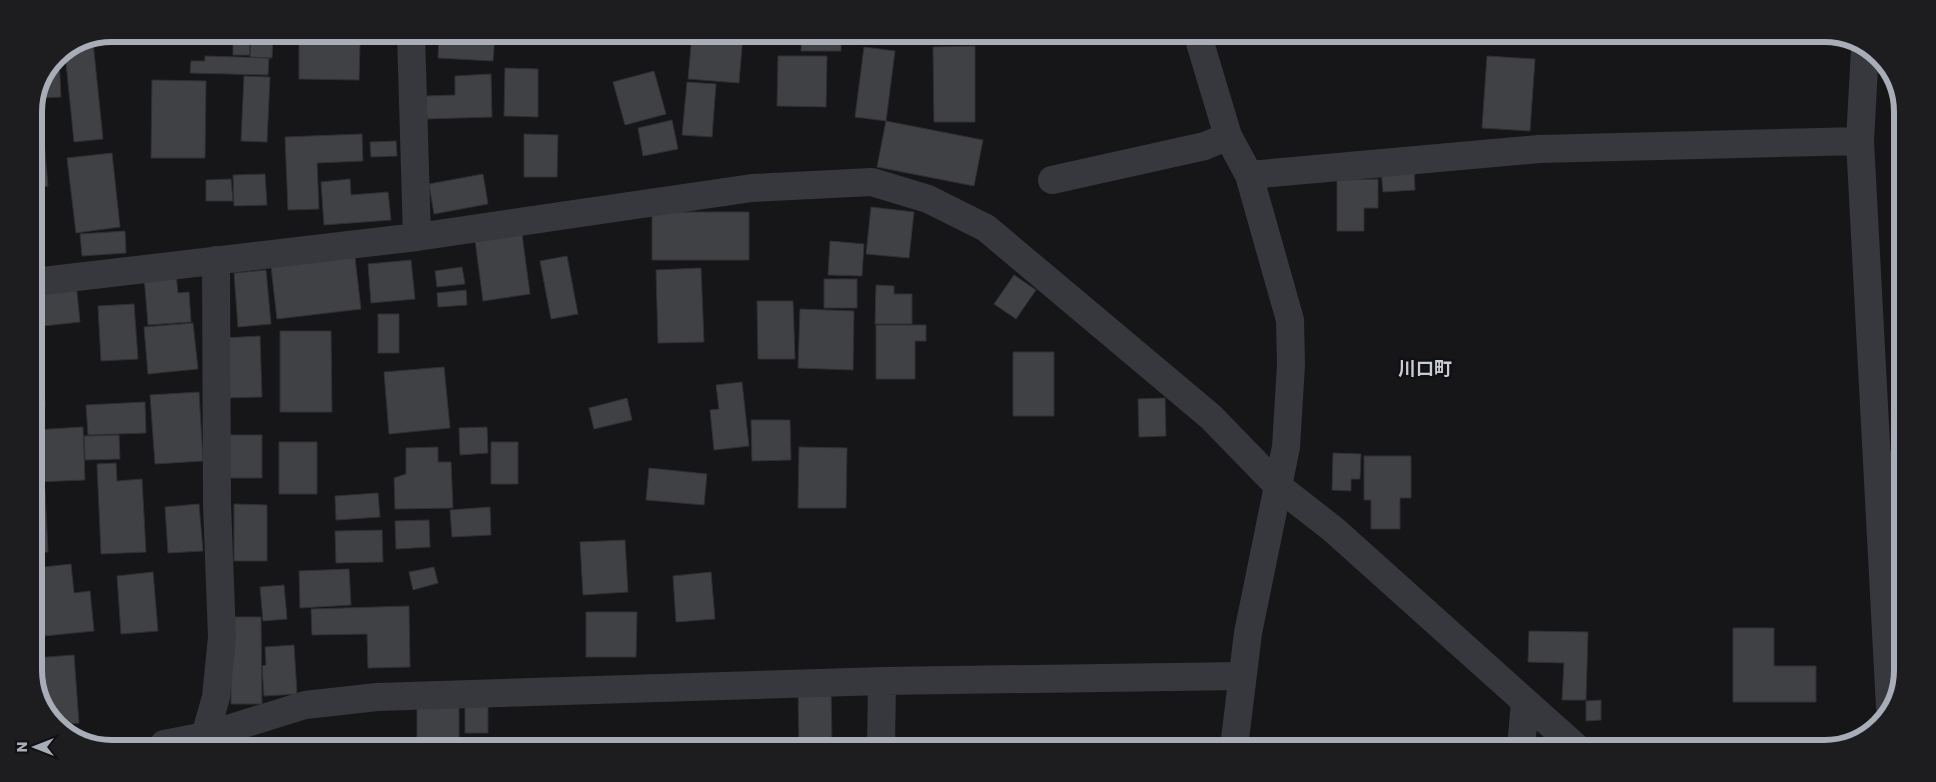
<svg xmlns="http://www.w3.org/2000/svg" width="1936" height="782" font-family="Poppins,'Noto Sans JP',sans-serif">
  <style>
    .building { fill: #404145; stroke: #303034 }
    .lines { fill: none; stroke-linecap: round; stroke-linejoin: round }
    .minor { stroke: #37383d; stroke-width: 28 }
    .labels { text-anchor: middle; stroke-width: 5; stroke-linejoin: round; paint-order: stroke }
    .quarter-label { font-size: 18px; font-weight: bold; fill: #c9ccd4; stroke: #111113 }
    .rim { fill: none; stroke: #a8adb8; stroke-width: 6 }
  </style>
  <rect width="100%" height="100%" fill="#161618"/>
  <path class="building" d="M220,34H249L250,55H233V40H221Z
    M251,34H273L272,58L250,57Z
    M439,35H495L493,61L438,58Z
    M692,35H743L739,83L688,79Z
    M802,35L841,36V51H801Z
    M93,42L103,139L74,142L65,53Z
    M299,43L360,44L359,80L299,79Z
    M975,46V122H934L933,47Z
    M864,47L895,51L886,121L855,117Z
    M59,56L61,97L38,98L57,57Z
    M205,56L269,58L268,75L190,73L191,61H205Z
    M778,56H827L826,107L777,106Z
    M1487,56L1535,59L1530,131L1482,128Z
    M505,68L538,69V117L504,116Z
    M654,71L666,114L625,125L613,82Z
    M491,74L492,117L427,119L426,96L455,95V76Z
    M244,76L270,77L267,142L241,141Z
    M152,80L206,81L205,158H151Z
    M687,82L716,84L712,137L682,135Z
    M672,120L678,149L643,156L638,128Z
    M886,121L983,140L974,186L877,167Z
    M43,131L48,186L34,188V132Z
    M362,134L363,161L317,163L319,209L288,210L285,137Z
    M524,134L558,135L557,177H524Z
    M396,141L397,156L371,157L370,142Z
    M112,153L120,227L76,233L67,158Z
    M1414,167L1415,190L1383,192L1381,169Z
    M265,174L267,205L234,206L233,175Z
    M483,174L488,204L434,214L429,184Z
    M231,179L233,201H206V180Z
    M350,179L351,195L388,192L391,220L324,225L321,182Z
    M1378,179V208H1364V231H1337V180Z
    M871,207L914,212L909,258L866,254Z
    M652,212H749V260H652Z
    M125,231L126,253L82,256L80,234Z
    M522,234L530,294L483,301L475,240Z
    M830,241L864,244L862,276L828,275Z
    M354,249L361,309L277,319L270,258Z
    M567,256L578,314L551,319L540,261Z
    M411,260L415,299L371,303L368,264Z
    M462,267L465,284L437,287L435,271Z
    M701,268L704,342L658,343L656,270Z
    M266,270L271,324L238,327L234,273Z
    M176,274L178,293L189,292L191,322L148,325L144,276Z
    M1014,275L1036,290L1016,319L994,304Z
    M824,279H857V308H824Z
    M76,282L80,322L34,327V286Z
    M876,285L894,286V294H912V324H875Z
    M466,290L467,305L438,307L437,293Z
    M757,301H793L795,359H758Z
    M134,304L138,359L101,361L98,306Z
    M800,309L854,311L853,370L798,368Z
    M378,314H399V353H378Z
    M193,323L198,369L148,374L144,327Z
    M876,325H926V341H915V379H876Z
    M280,331H331L332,412H280Z
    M260,336L262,397L225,398L222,338Z
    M42,348L45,406L34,407V349Z
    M1013,352H1054V416H1013Z
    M444,367L450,428L389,434L384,372Z
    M742,382L749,446L714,450L710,410L719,409L716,385Z
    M199,392L203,461L155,464L150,395Z
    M627,398L632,420L594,429L589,408Z
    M1165,398L1166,436L1139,437L1138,399Z
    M145,402L146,433L88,435L86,405Z
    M751,420H790L791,460L752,461Z
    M83,427L85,480L36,482L34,430Z
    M487,427L488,453L460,455L459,428Z
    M119,435L120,459L85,460L84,436Z
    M225,435H262V478H225Z
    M279,442H317V494H279Z
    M491,442H518V484H491Z
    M438,447V462H451L453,508L395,509L394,478L406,474V448Z
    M799,447L847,448L846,508H798Z
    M1900,451L1899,518L1898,494H1883L1882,452Z
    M1333,453L1361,454L1360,479H1351V491L1332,490Z
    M1364,456H1411V498H1400V529H1371V500H1364Z
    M116,463L117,481L142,479L146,552L101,554L97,464Z
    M649,468L707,474L704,505L646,500Z
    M45,490L48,552L34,553V491Z
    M378,493L380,517L336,520L335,496Z
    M199,504L203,551L168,553L165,507Z
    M234,504L267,505V561H234Z
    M490,507L491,535L452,537L450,510Z
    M429,520L430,547L396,549L395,521Z
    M382,530L383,562L336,563L335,531Z
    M625,540L628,592L583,595L580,542Z
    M71,564L74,593L90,591L94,631L34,637V568Z
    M434,567L438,583L413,590L409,572Z
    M349,569L351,605L300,608L299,571Z
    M153,572L158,631L121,634L117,576Z
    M711,572L715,619L676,622L673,576Z
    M284,585L287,619L263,621L260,587Z
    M409,606L410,667L368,668L367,634L312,635L311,609Z
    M586,612H637L636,657H586Z
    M231,617H261L262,704H231Z
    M1733,628H1774V666H1816V702H1733Z
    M1529,631L1588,632L1586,700H1562L1564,663L1528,662Z
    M294,645L297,694L264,696L262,666L266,665L265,647Z
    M74,655L79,723L60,725L50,717L34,675V658Z
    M831,688L832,744L799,745L798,689Z
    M459,699V745H417V700Z
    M465,700H488V733H465Z
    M1601,700V720L1586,721V701Z
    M1806,742L1841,743L1824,748H1806Z"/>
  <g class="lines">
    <path class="minor" d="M411,34L417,237
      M1198,36L1228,136L1249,175L1290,320L1291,365L1286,447L1248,633L1234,747
      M1865,49L1860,141L1890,707
      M1249,175L1539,149L1860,141
      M1052,180L1205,146L1228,136
      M34,282L417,237L752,188L872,182L928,199L986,228L1211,417L1279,487L1334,530L1577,748
      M164,744L205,736L305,705L377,697L882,681L1241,676
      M205,744V736L216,697L222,637L217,504L216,260
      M881,746L882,681
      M1521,748L1525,702"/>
  </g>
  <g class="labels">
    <g class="quarter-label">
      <text x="1425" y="375">川口町</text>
    </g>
  </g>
  <path d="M0 0H1936V782H0ZM112 42H1824A70 70 0 0 1 1894 112V670A70 70 0 0 1 1824 740H112A70 70 0 0 1 42 670V112A70 70 0 0 1 112 42Z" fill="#1d1d20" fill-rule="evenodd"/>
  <path class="rim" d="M112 42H1824A70 70 0 0 1 1894 112V670A70 70 0 0 1 1824 740H112A70 70 0 0 1 42 670V112A70 70 0 0 1 112 42Z"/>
  <g transform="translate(35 747) rotate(270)" stroke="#111113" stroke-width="4" paint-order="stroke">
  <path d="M0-4L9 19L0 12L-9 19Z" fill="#a8adb8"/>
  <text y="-8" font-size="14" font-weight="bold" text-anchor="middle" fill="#a8adb8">N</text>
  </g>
</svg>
